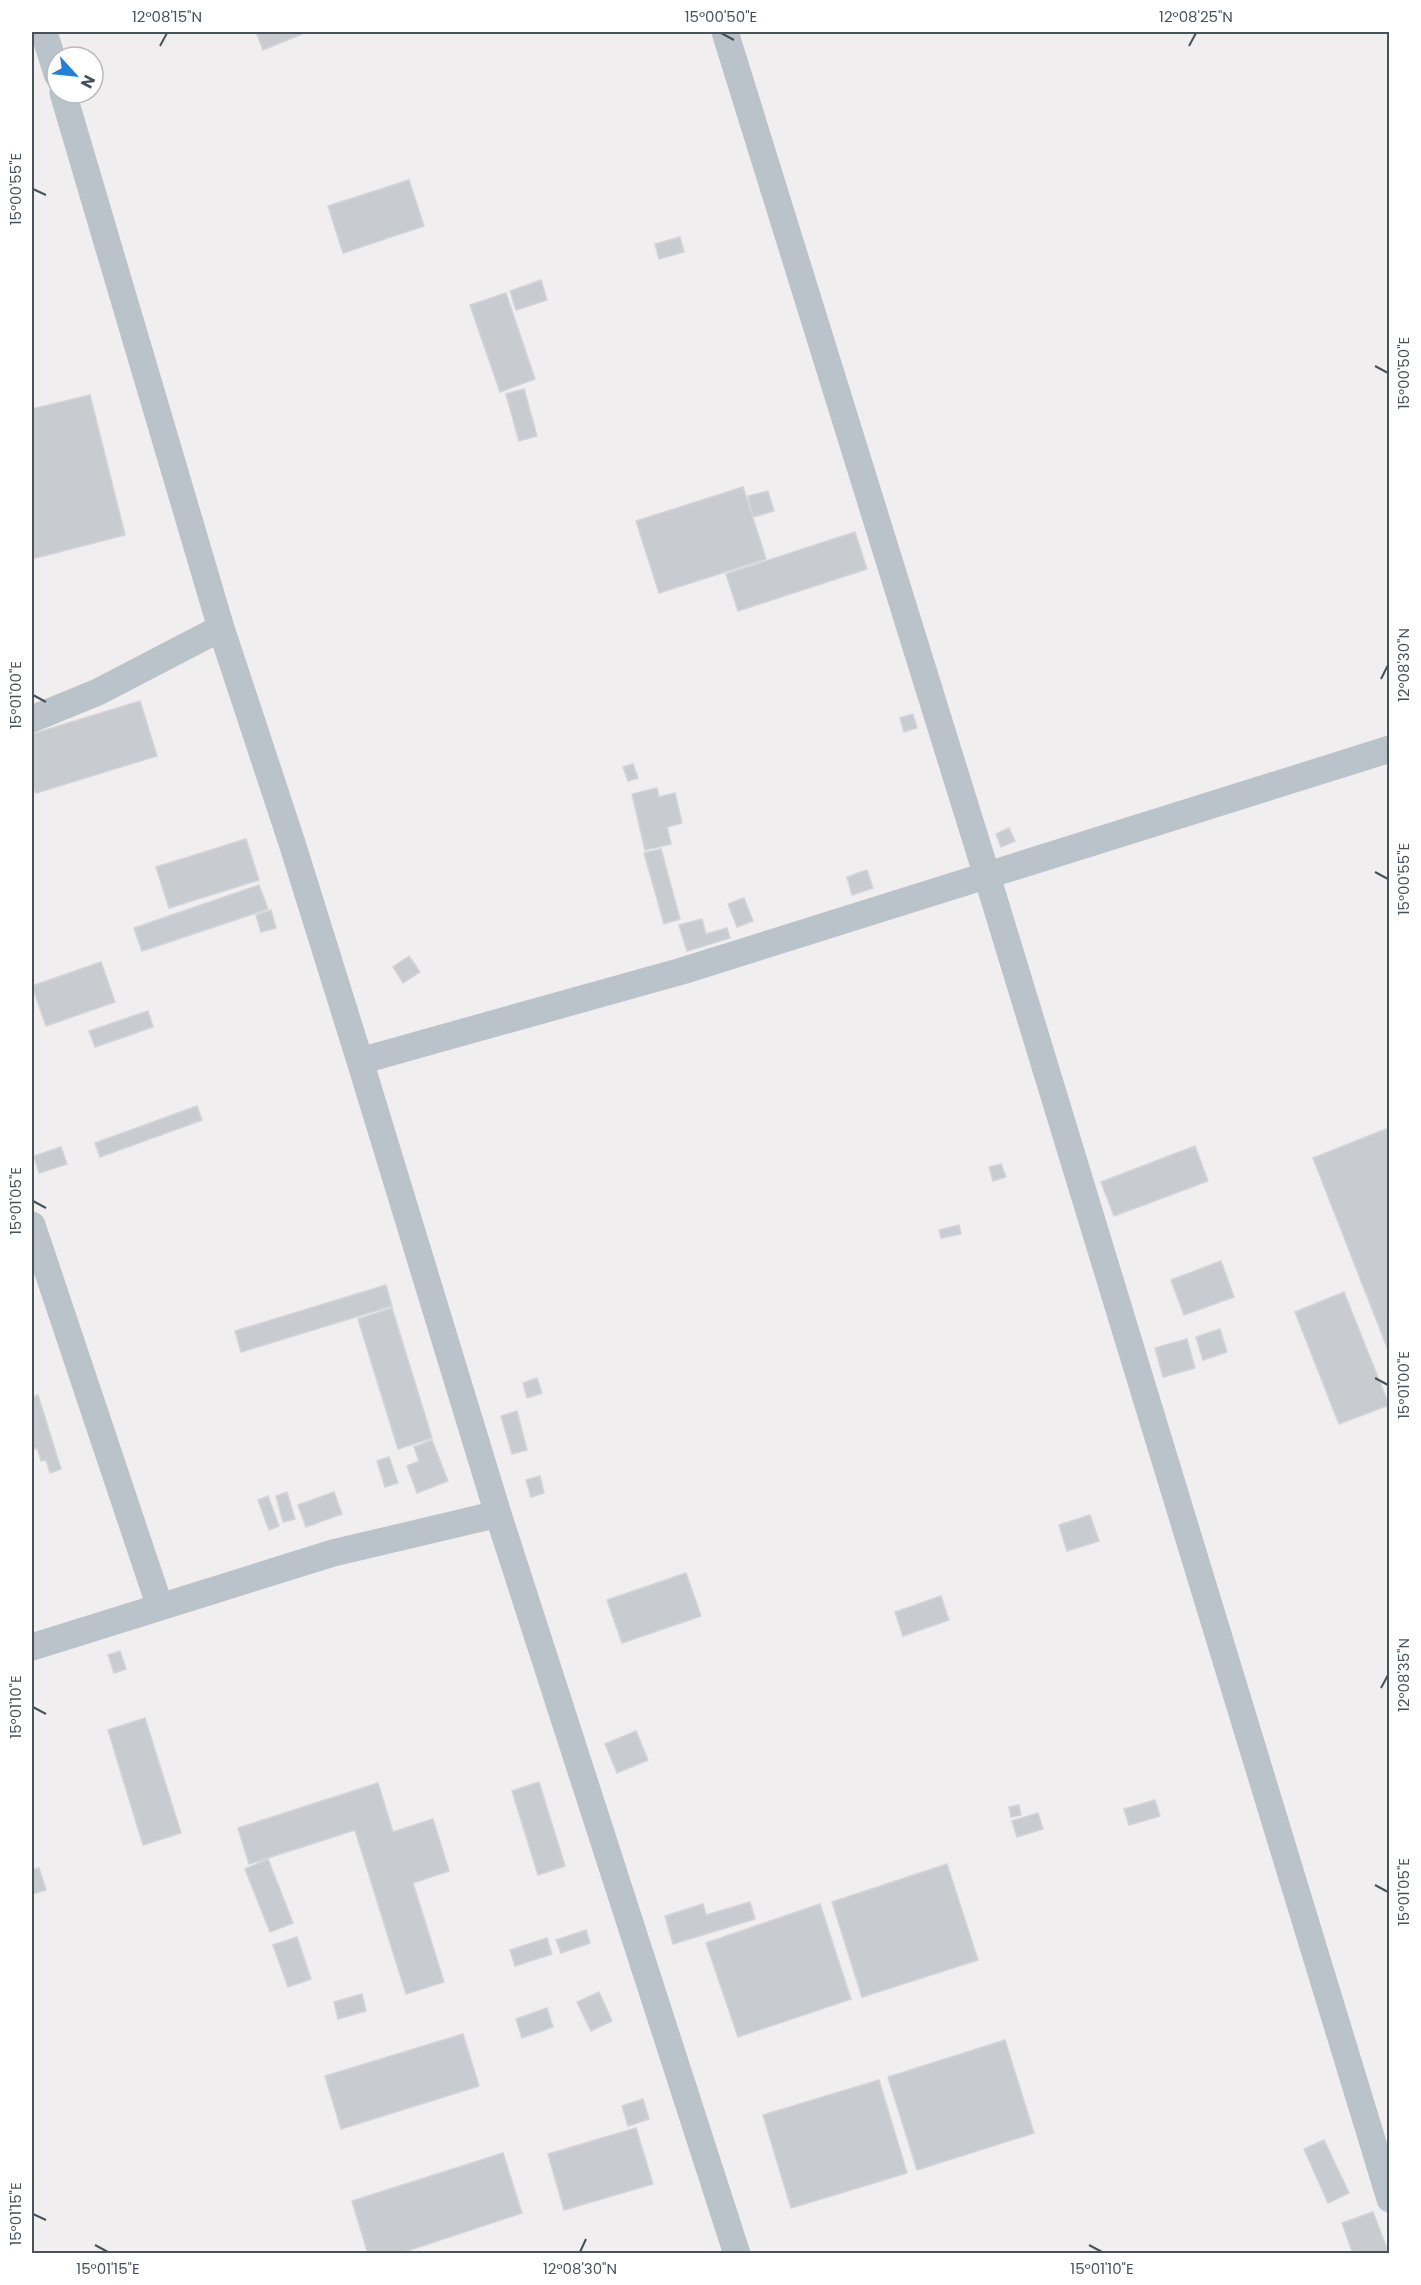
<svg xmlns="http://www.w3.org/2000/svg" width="1421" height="2285" font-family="Poppins,sans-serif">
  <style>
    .building { fill: #c8cbd0; stroke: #d2d4d9; stroke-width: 1.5 }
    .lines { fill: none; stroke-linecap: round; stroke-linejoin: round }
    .minor { stroke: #bac3ca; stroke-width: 27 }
    .ticks { fill: none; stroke: #47525a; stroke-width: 2 }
    .neatline { fill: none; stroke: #47525a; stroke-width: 2 }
    .ticks-label { font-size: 15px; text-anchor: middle; fill: #47525a }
  </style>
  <rect width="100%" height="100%" fill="#f0eeee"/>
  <path class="building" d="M256,32H301L302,34L263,50Z
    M409,180L424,226L343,253L328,206Z
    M680,237L684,252L659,259L655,244Z
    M541,280L547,300L516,310L510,291Z
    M506,293L535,379L500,392L470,305Z
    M524,389L537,436L519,441L506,394Z
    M90,395L125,535L32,559V409Z
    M743,487L766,559L659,593L636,521Z
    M768,491L774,511L753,517L748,496Z
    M855,532L867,569L738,611L726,574Z
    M140,701L157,756L36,793L32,784V734Z
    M913,714L917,728L904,732L900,718Z
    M633,764L638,778L628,781L623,767Z
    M657,788L659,797L675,793L682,823L667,827L671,844L645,850L632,794Z
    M1009,828L1015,841L1001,847L996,834Z
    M246,839L259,880L169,908L156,867Z
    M661,849L680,919L664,924L644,853Z
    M867,870L873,888L852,895L847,877Z
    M259,885L268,909L142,951L134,928Z
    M744,898L753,921L737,927L728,904Z
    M271,910L276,928L261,932L256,915Z
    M702,919L706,934L727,928L730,938L687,951L679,925Z
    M409,956L420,972L403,983L393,967Z
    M101,962L115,1002L46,1026L32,986Z
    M148,1011L153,1027L95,1047L89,1031Z
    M197,1106L202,1120L100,1157L95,1143Z
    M1386,1129L1390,1137V1355L1313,1158Z
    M1195,1146L1208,1181L1114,1216L1101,1182Z
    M61,1147L67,1164L39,1173L34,1156Z
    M1001,1164L1006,1177L993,1181L989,1167Z
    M959,1225L961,1234L941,1238L939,1230Z
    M1221,1261L1234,1297L1184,1315L1171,1280Z
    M386,1285L392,1306L241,1352L235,1331Z
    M1344,1292L1389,1405L1339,1424L1295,1312Z
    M392,1308L432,1438L398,1449L358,1319Z
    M1220,1329L1227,1352L1203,1360L1196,1337Z
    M1187,1339L1195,1368L1163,1377L1155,1348Z
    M537,1378L542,1393L527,1398L523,1383Z
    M38,1395L61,1469L50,1473L46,1460L41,1461L37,1448L32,1450V1397Z
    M517,1411L527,1450L512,1454L501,1416Z
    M432,1440L448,1481L417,1493L407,1466L419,1461L414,1447Z
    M389,1457L398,1483L385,1487L377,1461Z
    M540,1476L544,1493L531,1497L526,1480Z
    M287,1492L295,1519L283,1522L276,1496Z
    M334,1492L342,1514L306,1527L298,1505Z
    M268,1496L279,1526L269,1530L258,1500Z
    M1090,1515L1099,1541L1067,1551L1059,1525Z
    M686,1573L701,1616L622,1643L607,1600Z
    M941,1596L949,1620L903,1636L895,1612Z
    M120,1651L126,1669L114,1673L108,1655Z
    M145,1718L181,1833L143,1845L108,1730Z
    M636,1731L648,1760L617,1773L605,1744Z
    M539,1782L565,1866L538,1875L512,1791Z
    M378,1783L393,1832L433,1819L449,1871L413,1883L444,1982L406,1994L355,1830L249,1864L238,1828Z
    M1155,1800L1160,1816L1129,1825L1124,1809Z
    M1019,1805L1021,1815L1011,1817L1009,1807Z
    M1038,1813L1043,1829L1017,1837L1012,1821Z
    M268,1859L293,1923L270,1932L245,1869Z
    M947,1864L978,1960L862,1997L832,1902Z
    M39,1868L46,1890L32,1894V1870Z
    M750,1902L755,1919L673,1944L665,1916L703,1904L706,1915Z
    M820,1904L851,1999L738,2037L706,1943Z
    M586,1930L590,1943L561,1953L556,1940Z
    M297,1937L311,1979L288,1987L273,1945Z
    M547,1938L552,1954L515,1966L510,1950Z
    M599,1992L612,2021L591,2031L577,2002Z
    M362,1994L366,2011L338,2019L334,2002Z
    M547,2008L553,2027L522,2038L516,2019Z
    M463,2034L479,2086L341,2129L325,2076Z
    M1005,2040L1034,2133L917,2170L888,2077Z
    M879,2080L907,2173L791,2208L763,2115Z
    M643,2099L649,2119L628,2126L622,2106Z
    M636,2128L653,2184L564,2210L548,2154Z
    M1324,2140L1349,2193L1328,2203L1304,2149Z
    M503,2153L522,2213L398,2254H368L352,2201Z
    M1373,2212L1389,2254H1353L1342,2223Z"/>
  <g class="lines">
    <path class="minor" d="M44,32L57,74
      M725,32L987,876L1390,2199
      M63,93L221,628L292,843L360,1061L498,1514L737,2254
      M32,719L98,692L221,628
      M360,1061L682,971L1390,749
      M32,1225L160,1607
      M32,1647L333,1553L498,1514"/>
  </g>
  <path class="ticks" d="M721,33L734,40M160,46L167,33M1189,46L1196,33M33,189L46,195M1375,366L1388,373M1381,679L1388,665M33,695L46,702M1375,872L1388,879M33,1201L46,1208M1375,1378L1388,1385M1381,1688L1388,1675M33,1707L46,1714M1375,1885L1388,1892M33,2214L46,2220M95,2245L108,2252M1089,2245L1102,2252M580,2252L586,2239"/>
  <rect width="1421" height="2285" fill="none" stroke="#ffffff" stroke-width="66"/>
  <g transform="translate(75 75) rotate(117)"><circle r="28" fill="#ffffff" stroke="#b5babd" stroke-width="1.5"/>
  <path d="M0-4.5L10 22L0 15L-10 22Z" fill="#2280d6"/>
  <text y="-9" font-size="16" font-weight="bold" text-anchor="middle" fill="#47525a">N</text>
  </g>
  <rect x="33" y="33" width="1355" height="2219" class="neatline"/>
  <g class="ticks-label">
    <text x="167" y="22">12°08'15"N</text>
    <text x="721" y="22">15°00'50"E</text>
    <text x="1196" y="22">12°08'25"N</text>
    <text transform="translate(16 189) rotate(-90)" y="5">15°00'55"E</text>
    <text transform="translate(1404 373) rotate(-90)" y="5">15°00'50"E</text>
    <text transform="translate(1404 665) rotate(-90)" y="5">12°08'30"N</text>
    <text transform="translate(16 695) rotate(-90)" y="5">15°01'00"E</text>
    <text transform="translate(1404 879) rotate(-90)" y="5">15°00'55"E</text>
    <text transform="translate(16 1201) rotate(-90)" y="5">15°01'05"E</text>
    <text transform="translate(1404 1385) rotate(-90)" y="5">15°01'00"E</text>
    <text transform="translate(1404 1675) rotate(-90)" y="5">12°08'35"N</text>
    <text transform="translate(16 1707) rotate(-90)" y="5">15°01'10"E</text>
    <text transform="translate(1404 1892) rotate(-90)" y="5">15°01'05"E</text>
    <text transform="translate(16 2214) rotate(-90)" y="5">15°01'15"E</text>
    <text x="108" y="2274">15°01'15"E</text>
    <text x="580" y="2274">12°08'30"N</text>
    <text x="1102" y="2274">15°01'10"E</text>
  </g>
</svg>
